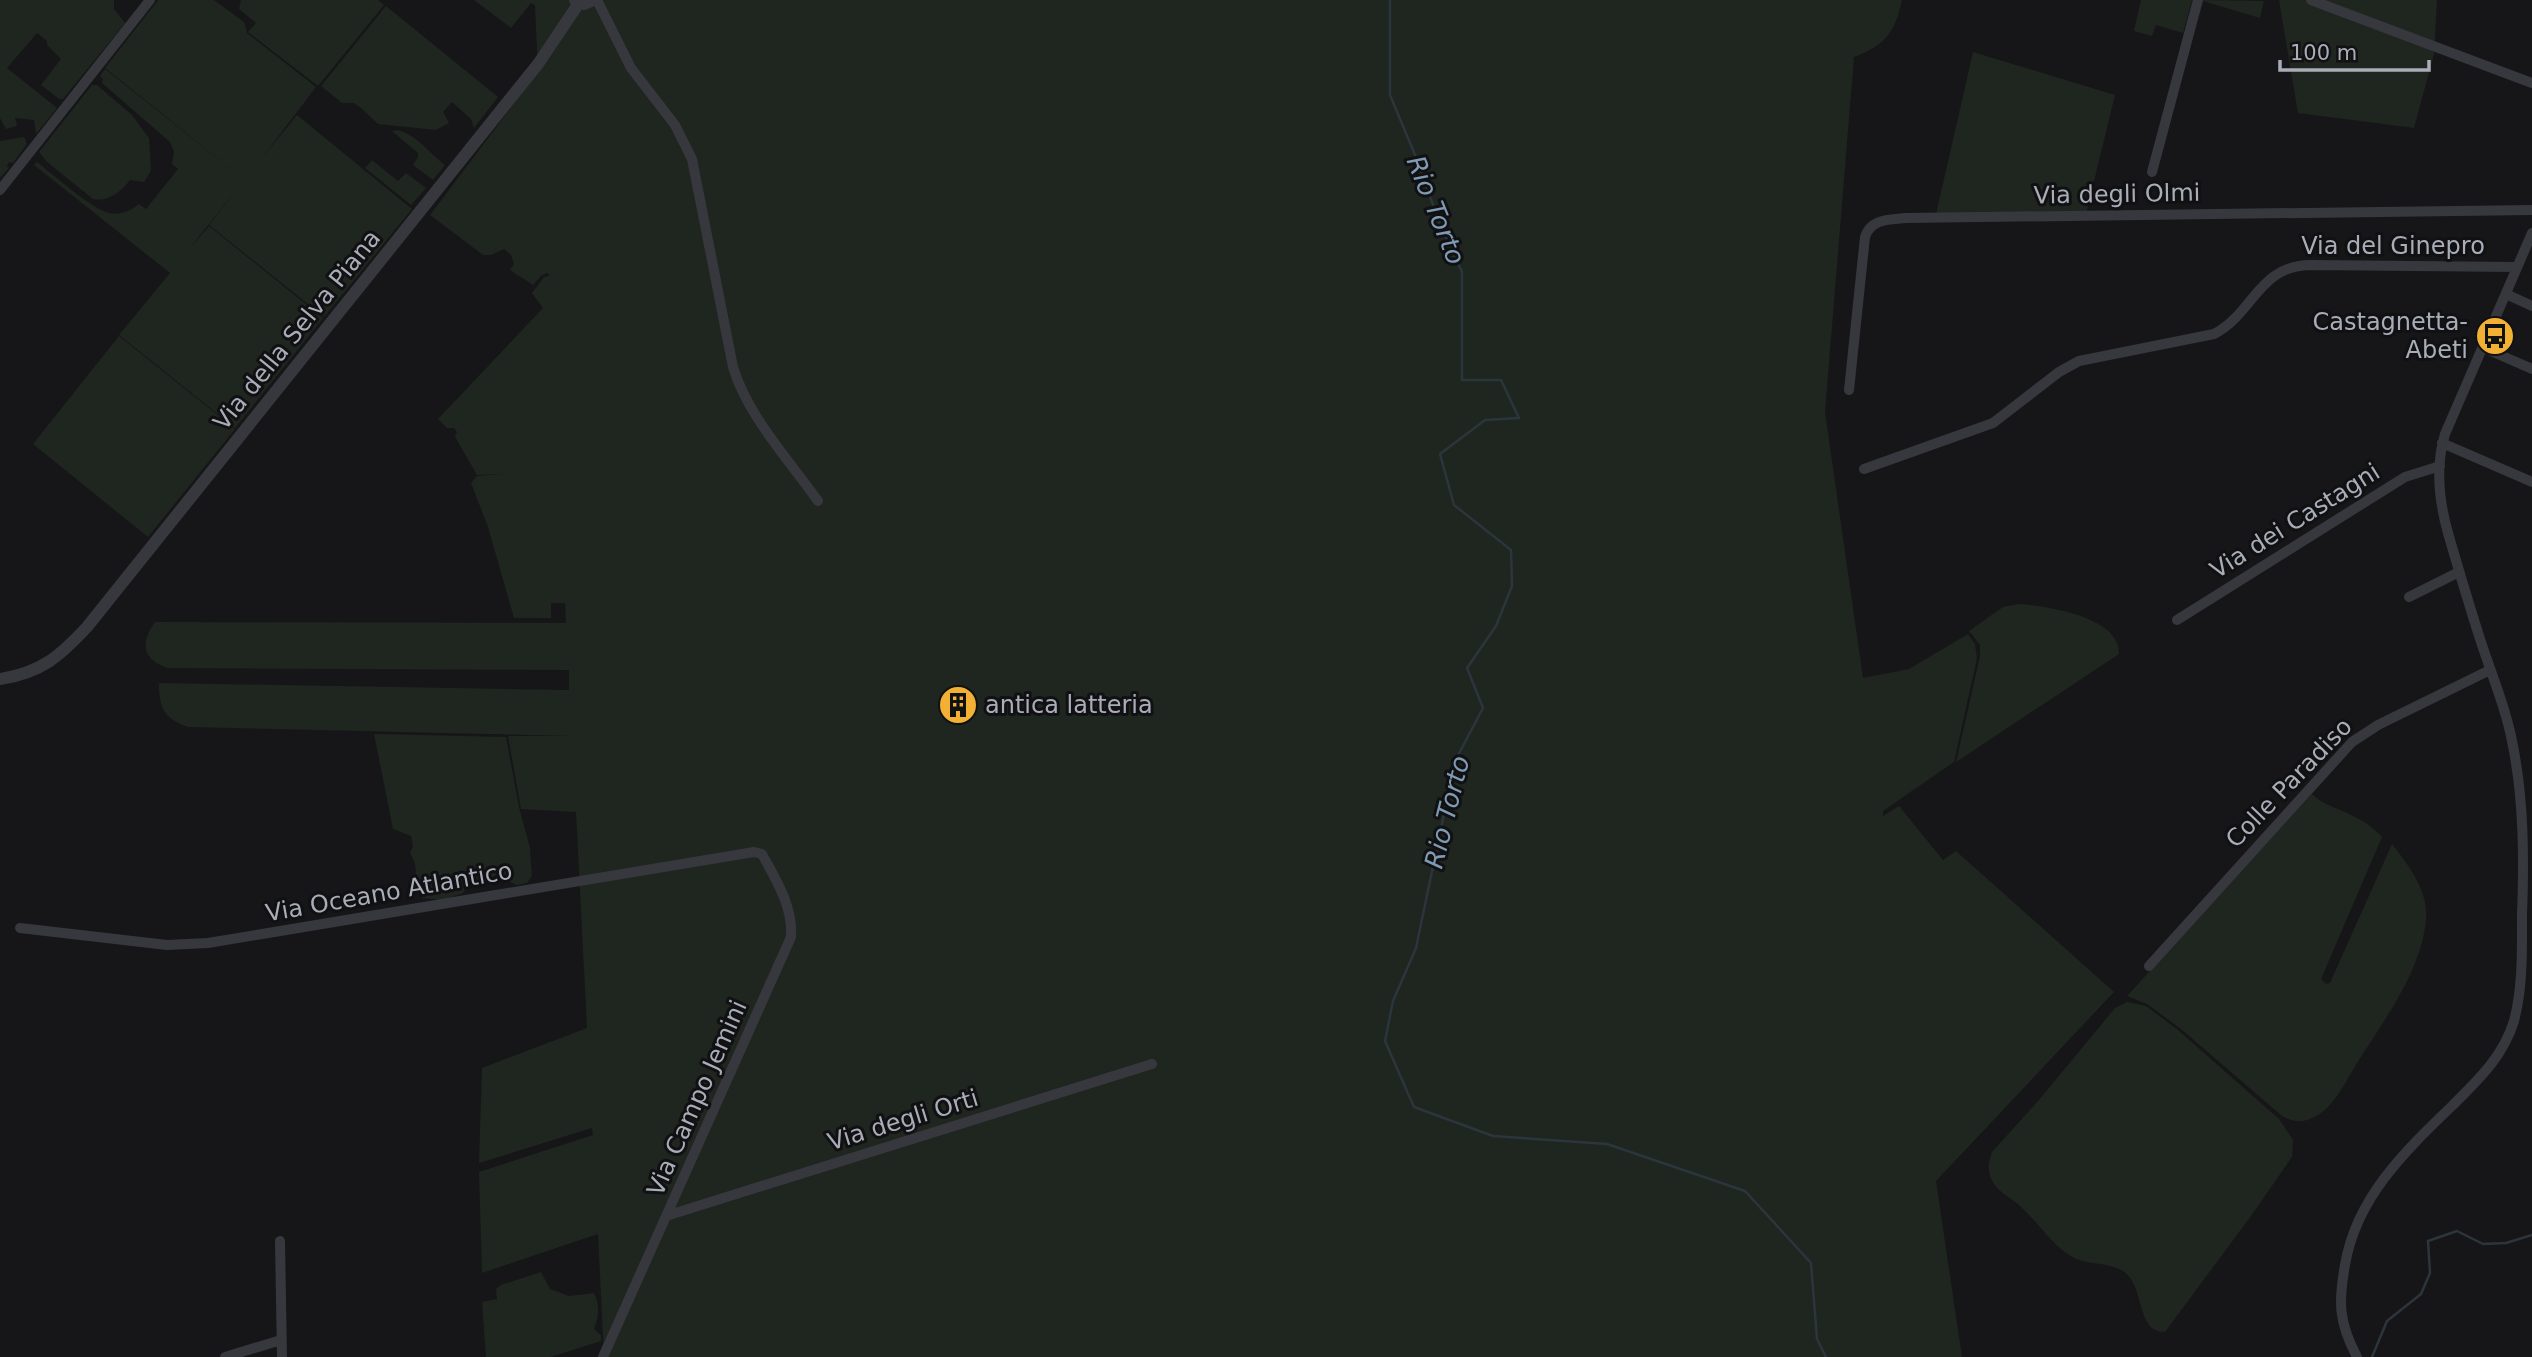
<svg xmlns="http://www.w3.org/2000/svg" width="2532" height="1357" font-family="'DejaVu Sans',sans-serif">
  <style>
    .green { fill: #1e261f }
    .lines { fill: none; stroke-linecap: round; stroke-linejoin: round }
    .stream { stroke: #2c353c; stroke-width: 2.5 }
    .minor { stroke: #37383d; stroke-width: 10 }
    .tertiary { stroke: #37383d; stroke-width: 12 }
    .labels { text-anchor: middle; stroke-width: 6; stroke-linejoin: round; paint-order: stroke }
    .street-label { font-size: 24px; fill: #a8adb8; stroke: #111113 }
    .poi-label { font-size: 24px; fill: #a8adb8; stroke: #111113; text-anchor: end }
    .water-label { font-size: 26px; font-style: italic; fill: #7f9bb3; stroke: #111113 }
  </style>
  <rect width="100%" height="100%" fill="#161618"/>
  <path class="green" d="M0,0H114V9L125,23L63,99H59L41,85L61,59L47,45V41L37,33L7,68L57,108L36,134L34,120L15,118L17,126L6,129L0,118Z
    M158,0H214L244,22L247,33L316,87L262,158L297,115L412,209L324,317L209,225L237,189L189,249L209,226L323,318L235,428L119,335L170,273L34,165L37,162C55,176 89,207 109,213C118,216 133,210 139,204L146,209L178,169L172,164L174,152L170,142L102,83L103,79L100,76L105,69L245,180L105,68Z
    M241,0H378L384,5L318,86L248,32L256,23L239,9Z
    M474,0H1902C1895,32 1886,45 1854,57L1825,412L1863,678L1909,669L1968,634L1975,644L1977,659L1954,762L1883,811V816L1899,806L1943,860L1956,851L2114,992L1936,1181L1962,1357H604L598,1234L482,1273L479,1172L593,1135L592,1128L479,1163L482,1068L587,1028L576,812L521,809L508,736H572L188,727C164,719 159,708 159,683L569,690V670L168,668C142,660 140,643 155,622L566,623L565,603H551V618H514L488,527L471,483L477,476L502,474L477,475L455,437L457,432L454,428H447L438,419L543,308L532,293L544,277L549,276L548,273L542,275L533,285L510,270L514,264L511,255L504,249L491,255H483L430,215L538,72L535,5L531,3L511,28Z
    M2141,0H2192L2183,33L2156,25L2152,36L2134,31Z
    M2279,0H2437L2434,54L2414,128L2298,113Z
    M2203,1V0L2268,1H2264L2260,18Z
    M386,6L498,97L474,128L471,119L452,102L443,112L449,123L436,130L378,124L361,108L354,103H342L321,86Z
    M1973,52L2115,95L2086,214H1936Z
    M92,85H97L132,115L149,138L151,171L144,182L130,180C122,191 107,203 93,199L47,162L39,152Z
    M398,130C418,136 429,153 445,165L433,180L413,165L418,157V153L392,131Z
    M24,137L27,144L13,163L9,162L7,166L9,168L0,178V141Z
    M372,160L398,181L406,173L426,188L411,205L365,168Z
    M119,336L235,429L148,537L33,444Z
    M2019,604C2047,606 2121,617 2119,654L1956,762L1980,656V645L1969,631L2003,607Z
    M374,734L506,737L519,807L530,848L532,876L527,883L517,885L496,875L481,884H467L463,893L442,900L422,898C421,893 418,890 417,885C414,872 419,868 410,853L413,846L411,836L393,829Z
    M2312,794C2324,806 2339,808 2353,816C2364,821 2374,828 2382,837L2321,979L2326,984L2330,983L2392,844C2409,866 2429,891 2426,921C2420,973 2386,1017 2359,1060C2345,1081 2334,1112 2307,1120C2297,1123 2290,1120 2282,1116L2181,1029L2147,1004L2127,996Z
    M2127,1002L2146,1006L2178,1030L2279,1119L2293,1140L2292,1157L2251,1216L2165,1332C2135,1332 2146,1286 2123,1271C2108,1262 2091,1265 2076,1259C2053,1248 2040,1224 2021,1207C2012,1198 1995,1191 1991,1178C1987,1168 1989,1161 1992,1152L2039,1100L2115,1008Z
    M541,1272L550,1289L569,1296L594,1293C600,1305 599,1317 594,1329L601,1335V1341L551,1357H486L482,1302L497,1299L496,1289L501,1285Z"/>
  <g class="lines">
    <path class="stream" d="M1390,0V95L1418,162L1440,225L1462,272V380H1501L1519,418L1485,420L1440,454L1454,505L1511,550L1512,586L1496,626L1467,668L1483,708L1455,761L1416,948L1393,1001L1385,1041L1414,1107L1493,1136L1607,1144L1745,1191L1811,1263L1817,1339L1826,1357
      M2372,1357L2387,1321L2421,1294L2430,1273L2428,1241L2457,1231L2483,1244L2506,1243L2532,1235"/>
    <path class="minor" d="M597,0L631,68L675,125L692,159L733,367C747,415 789,460 818,501
      M2311,0L2532,83
      M2152,172L2198,0
      M0,190L150,0
      M2506,294L2532,306
      M2484,348L2532,369
      M1849,390L1865,237C1871,218 1890,220 1906,218L2532,210
      M2442,443L2532,482
      M1864,469L1993,423L2059,372L2079,361L2214,334C2254,313 2258,266 2310,265L2517,267
      M2409,597L2459,572
      M2177,620L2405,477L2440,466
      M20,928L167,945L208,943L754,852L762,854C776,880 793,906 791,937L603,1357
      M2149,966L2352,742L2378,725L2490,670
      M666,1216L1152,1064
      M280,1241L282,1357
      M225,1357L281,1340
      M2357,1357C2339,1323 2338,1303 2345,1265C2356,1198 2405,1151 2452,1106C2478,1080 2503,1057 2514,1021C2523,987 2522,950 2522,915C2524,859 2524,802 2513,746C2507,712 2493,678 2482,645C2470,608 2459,571 2448,533C2439,501 2435,467 2445,434L2532,233"/>
    <path class="tertiary" d="M575,0L584,4L594,0
      M0,679C41,673 60,656 87,627L538,64L579,3"/>
  </g>
  <defs>
    <symbol id="bus-disc" viewBox="-11 -11 22 22"><circle r="9.5" fill="#f2b134" stroke="#111113"/><path d="M-5-6H5V4H4V6H2V4H-2V6H-4V4H-5ZM-3.5-4V0h7V-4ZM-3.5 1.2v1.5H-2V1.2ZM2 1.2v1.5H3.5V1.2Z" fill="#111"/></symbol>
    <symbol id="building-disc" viewBox="-11 -11 22 22"><circle r="9.5" fill="#f2b134" stroke="#111113"/><path d="M-4-6H4V6H1V3H-1V6H-4ZM-2.5-4.3h1.7v1.8h-1.7ZM.8-4.3h1.7v1.8H.8ZM-2.5-1h1.7V.8h-1.7ZM.8-1h1.7V.8H.8Z" fill="#111"/></symbol>
  </defs>
  <g fill-rule="evenodd">
    <use href="#bus-disc" x="2473" y="314" width="44" height="44"/>
    <use href="#building-disc" x="936" y="683" width="44" height="44"/>
  </g>
  <g class="labels">
    <g class="street-label">
      <text transform="translate(2117 194) rotate(-1)" y="8">Via degli Olmi</text>
      <text x="2393" y="254">Via del Ginepro</text>
      <text transform="translate(297 330) rotate(-51)" y="8">Via della Selva Piana</text>
      <text transform="translate(2295 521) rotate(-32)" y="8">Via dei Castagni</text>
      <text transform="translate(2289 783) rotate(-46)" y="8">Colle Paradiso</text>
      <text transform="translate(389 892) rotate(-10)" y="8">Via Oceano Atlantico</text>
      <text transform="translate(697 1098) rotate(-66)" y="8">Via Campo Jemini</text>
      <text transform="translate(903 1120) rotate(-17)" y="8">Via degli Orti</text>
    </g>
    <g class="poi-label">
      <text x="2468" y="330">Castagnetta-<tspan x="2468" dy="28">Abeti</tspan></text>
      <text x="985" y="713" text-anchor="start">antica latteria</text>
    </g>
    <g class="water-label">
      <text transform="translate(1436 210) rotate(68)" y="9">Rio Torto</text>
      <text transform="translate(1447 812) rotate(-76)" y="9">Rio Torto</text>
    </g>
  </g>
  <path d="M2280 60v10h149v-10" fill="none" stroke="#a8adb8" stroke-width="3.5"/>
  <text x="2290" y="60" font-size="21" fill="#a8adb8" stroke="#111113" stroke-width="5" paint-order="stroke">100 m</text>
</svg>
